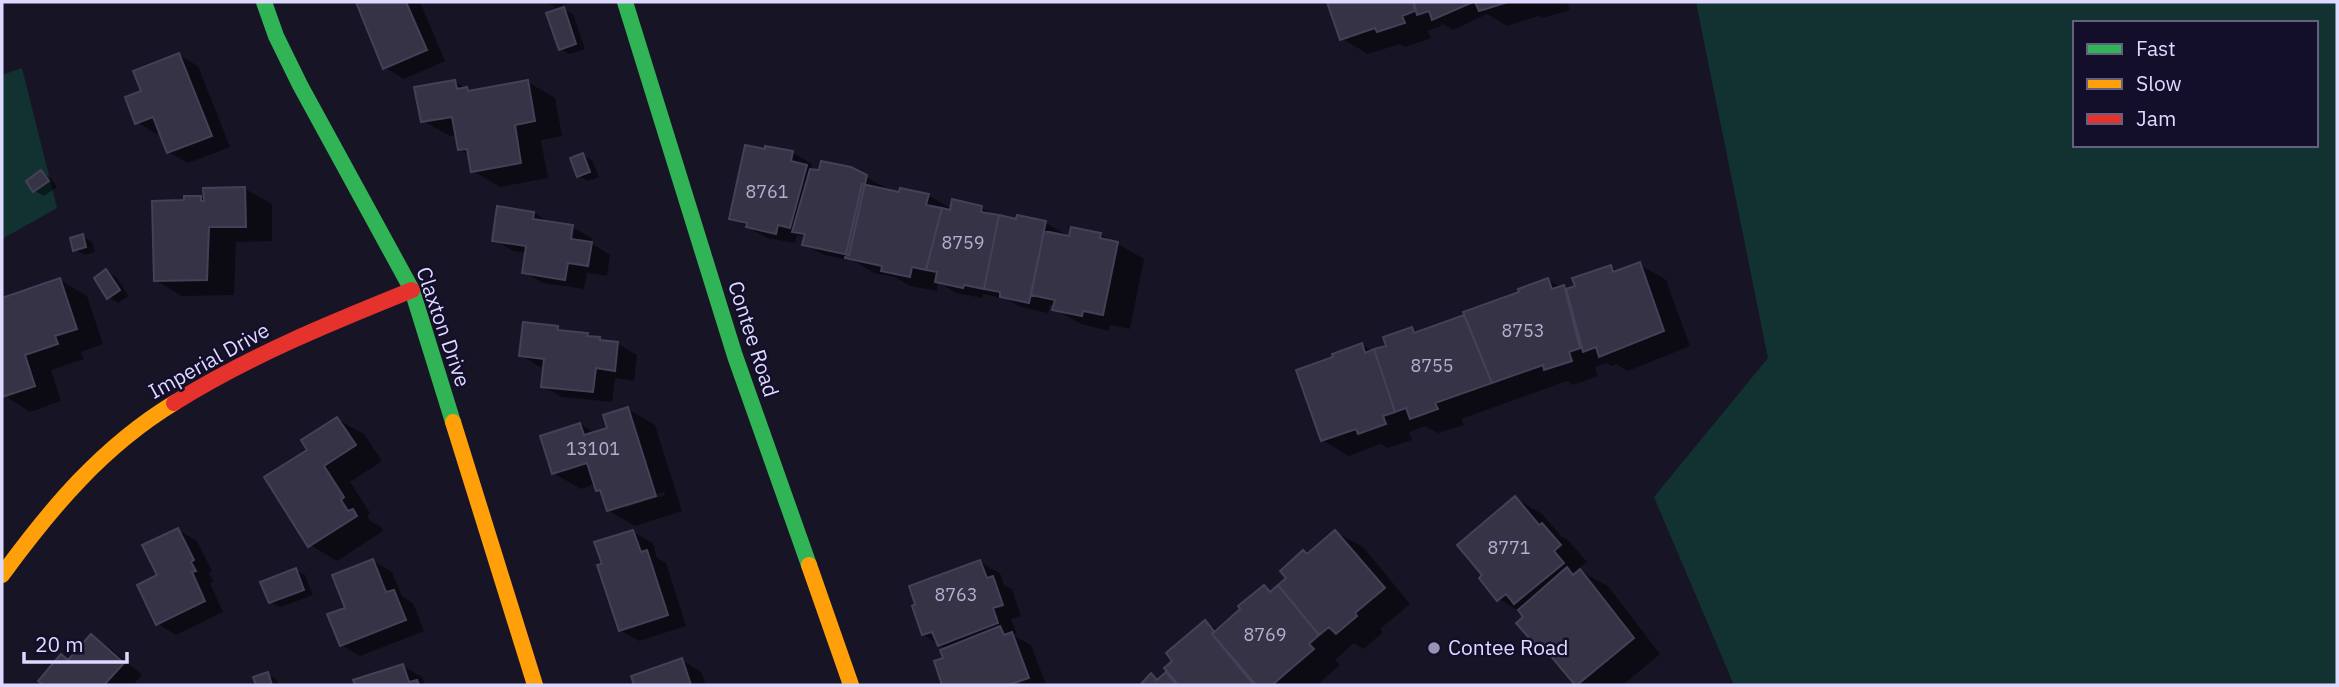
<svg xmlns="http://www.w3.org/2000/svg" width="2339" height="687" font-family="'IBM Plex Sans',sans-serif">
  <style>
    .green { fill: #123232; fill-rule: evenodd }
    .shadow { fill: #0007; fill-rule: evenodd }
    .building { fill: #363346; stroke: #444058; stroke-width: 2 }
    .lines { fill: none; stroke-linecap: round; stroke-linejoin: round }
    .fast { stroke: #30b455; stroke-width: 16 }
    .slow { stroke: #ff9f0a; stroke-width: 16 }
    .jam { stroke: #e5322d; stroke-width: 16 }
    .poi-dot { fill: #9894b3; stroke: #130f2b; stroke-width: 2.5 }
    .labels { text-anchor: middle; stroke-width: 5; stroke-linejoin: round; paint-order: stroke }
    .number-label { font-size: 18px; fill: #b3b0d1 }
    .street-label { font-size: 21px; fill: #ddd9ff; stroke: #130f2b }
    .poi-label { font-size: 21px; fill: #ddd9ff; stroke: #130f2b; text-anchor: start }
  </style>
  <rect width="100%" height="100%" fill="#171525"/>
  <path class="green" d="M1696,2H2337V685H1734L1654,497L1768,358ZM2075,23H2316V145H2075Z
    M22,68L57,208L2,239V75Z"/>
  <path class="shadow" d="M358,2H420L445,61L404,79L384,67Z
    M547,2H573L556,8Z
    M1329,2H1567L1570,10L1543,18L1538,16L1507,26L1487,14L1453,30L1440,22L1442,26L1428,31L1431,38L1405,47L1400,44L1368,54L1341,38Z
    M563,9L573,14L585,49L570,54L560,49Z
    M179,55L198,66L230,147L188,163L168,152L160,132L156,134L137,122L143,92Z
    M455,82L473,92L528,82L555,98L562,136L541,140L548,178L500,187L473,171L470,156L459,149L457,135L450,136L423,121Z
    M793,153L812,164L811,169L816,172L866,177L886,188L885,191L928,195L952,209L982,208L998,217L1046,223L1065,234L1064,237L1100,234L1144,259L1130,329L1110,325L1109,331L1081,324L1054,309L1055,307L1050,304L1048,313L1021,307L1007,299L983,294L982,298L956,293L938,282L937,291L910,286L895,277L874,273L854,261L824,255L804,244L806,238L804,236L797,235L795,243L767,238L731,218Z
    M583,155L592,160L599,177L588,181L578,176Z
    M41,172L51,178L57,187L44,196L35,191Z
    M245,189L272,204V241L236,242L234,295L182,296L155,280L186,202L201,198L205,201Z
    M534,213L552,224L572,227L592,238L591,243L610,255L607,276L587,273L584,289L543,283L524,272L526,253L513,251L494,240Z
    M82,236L92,242L95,252L85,255L75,250Z
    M1639,264L1666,280L1690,346L1628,371L1616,364L1612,366L1606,363L1595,367L1598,376L1573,385L1567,381L1461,419L1464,425L1438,433L1425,426L1409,432L1412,440L1387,448L1380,444L1349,456L1322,440L1362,345L1373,352L1388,347L1412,329L1419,333L1466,316L1547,280L1569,290L1610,267L1619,271Z
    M106,271L116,277L129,296L118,303L109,297Z
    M60,280L87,296L103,344L81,352L84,359L51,370L61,401L30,412L2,394V300Z
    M558,328L566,332L587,335L605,343L618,344L637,355L634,381L615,378L612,402L562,397L543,386L545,367H540L521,355Z
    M628,409L655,425L682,511L635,526L608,510L603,493L597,490L595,484L581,489L553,473L580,424L595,433L609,429ZM664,492L665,495L626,507L623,504Z
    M337,419L364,434L382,461L350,482L370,513L367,516L370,521L380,526L383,531L337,561L310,545V451Z
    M1515,498L1542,514L1561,536L1569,541L1587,562L1580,567L1586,574L1608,586L1660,654L1623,685H1577L1549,652L1537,645L1523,613L1499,599Z
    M178,530L197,541L212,571L209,573L214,582L210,583L223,612L176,635L157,623L160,576Z
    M633,532L653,543L657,558L666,563L686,626L639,641L620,630L604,565Z
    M1336,532L1363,547L1410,604L1380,629L1383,632L1364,649L1354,643L1335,660L1340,665L1317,685H1141L1151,675L1160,680L1169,672L1205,622L1219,630L1264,587L1273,592L1308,555Z
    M373,561L392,572L402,596L413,603L424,631L360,656L341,645L347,609Z
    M980,562L1000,573L1004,585L1012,589L1021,616L1011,619L1017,634L1013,635L1031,645L1046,685H944L936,662L945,659L947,650L923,634Z
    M296,570L305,575L313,595L280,607L270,602Z
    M91,636L110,648L142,675L133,685H46L40,680L69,661Z
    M682,660L701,672L706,685H636L634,677Z
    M403,666L422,677L425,685H357L355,681Z
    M268,674L277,680L279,685H257L255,678Z"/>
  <path class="building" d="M356,2H406L427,50L383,69Z
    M1327,2H1413L1415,11L1402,16L1405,23L1377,32L1375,28L1340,40Z
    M1414,2H1473L1432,20L1429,11L1417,15Z
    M1475,2H1508L1479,11Z
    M564,7L576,44L559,50L546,13Z
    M179,53L212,136L167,153L153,117L135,124L125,97L141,91L133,71Z
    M455,80L457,89L467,87L468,91L528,80L535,121L515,125L521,163L471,172L467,149L458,150L452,117L421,122L414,87Z
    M745,145L765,149V146L793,151L791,161L807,165L790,228L778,225L776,234L746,227L747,223L729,219Z
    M583,153L590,172L577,177L570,158Z
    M821,161L851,167L867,175L849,255L802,245L805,234L792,232L810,169L819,170Z
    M41,170L49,181L33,192L26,181Z
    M862,184L899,192L900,188L929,194L926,205L942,208L926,270L912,267L910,277L881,271L882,266L845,258Z
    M245,187L246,227H209L207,280L154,281L152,201L184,200V196H201V201H204L203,188Z
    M952,199L982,206L981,212L999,215L984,289L964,285L963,288L935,282L937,272L926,270L942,208L950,210Z
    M497,206L534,212L533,219L573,225L571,239L592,242L588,266L568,263L565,280L522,273L526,246L492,241Z
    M999,215L1016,219L1017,215L1046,221L1029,303L1000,297V292L984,289Z
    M1071,227L1101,233L1100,238L1118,242L1103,315L1083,311L1082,316L1052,310L1055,300L1031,295L1044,231L1069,236Z
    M83,234L86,247L73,251L70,238Z
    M1640,262L1664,331L1599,357L1596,347L1583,352L1566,289L1575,286L1572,278L1611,265L1613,272Z
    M106,269L120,290L107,299L94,278Z
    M60,278L77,329L55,336L58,344L25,355L35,386L2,397V298Z
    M1548,278L1552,289L1564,285L1580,348L1569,352L1572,361L1544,370L1543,365L1492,383L1463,312L1519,292L1518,289Z
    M1464,315L1492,383L1435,403L1438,409L1410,419L1406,408L1395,412L1374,349L1386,346L1383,337L1412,327L1414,333Z
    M523,322L558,326V330L588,333L587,336L600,337V340L618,342L615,371L596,368L593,392L541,387L544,359L519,356Z
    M1362,343L1365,353L1374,349L1395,412L1383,416L1386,424L1358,434L1356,429L1321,441L1296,370L1333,357L1332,354Z
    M628,407L656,496L607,511L600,490L596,491L587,463L552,474L540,436L580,423L584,435L607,428L603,415Z
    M337,417L356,445L324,466L344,497L341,500L348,511L353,509L357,516L308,547L264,477L307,450L301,440Z
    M1515,496L1539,525L1542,523L1561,545L1554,551L1564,563L1514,604L1506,594L1497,601L1479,578L1482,575L1457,545Z
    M178,528L194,560L191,562L196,571L192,572L205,601L156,625L137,585L157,575L142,545Z
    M633,530L641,552L647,550L668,615L619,631L597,565L602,564L594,542Z
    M1335,530L1385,588L1355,613L1357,616L1336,634L1329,627L1319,635L1278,585L1286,578L1280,571L1303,550L1307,554Z
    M373,559L386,592L394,590L406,620L340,646L327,614L345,608L332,575Z
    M980,560L987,578L993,576L1003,605L993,608L998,623L938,646L932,632L922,635L912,606L915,604L909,586Z
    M1567,567L1573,575L1580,569L1634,638L1577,685H1575L1540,643L1536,646L1516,623L1523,617L1518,610Z
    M296,568L304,590L269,603L260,582Z
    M1264,585L1270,592L1278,585L1319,635L1309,644L1314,649L1272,685H1256L1212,634L1240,609L1238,606Z
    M1205,620L1214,631L1212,634L1254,685H1178L1164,668L1172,661L1166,653Z
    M1000,626L1004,635L1012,632L1029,678L1008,685H942L934,661L943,658L940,650Z
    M91,634L124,663L104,685H43L38,681L61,654L68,660Z
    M682,658L691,685H634L631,676Z
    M403,664L409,682L417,680L419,685H355L353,680Z
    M268,672L272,685H256L253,677Z
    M1166,672L1177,685H1140L1151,673L1157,680Z"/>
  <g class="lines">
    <path class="fast" d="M264,2L276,36L300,85L412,290L453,422
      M625,2L735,356L809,565"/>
    <path class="slow" d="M453,422L535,685
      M809,565L851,685
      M2,575C51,508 102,447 174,403"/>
    <path class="jam" d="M174,403C249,356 330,323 412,290"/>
  </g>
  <circle class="poi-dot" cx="1434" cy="648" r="7"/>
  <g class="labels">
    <g class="number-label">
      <text x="767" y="198">8761</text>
      <text x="963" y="249">8759</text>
      <text x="1523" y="337">8753</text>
      <text x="1432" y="372">8755</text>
      <text x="593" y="455">13101</text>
      <text x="1509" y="554">8771</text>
      <text x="956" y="601">8763</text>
      <text x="1265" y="641">8769</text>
    </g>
    <g class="street-label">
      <text transform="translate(443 327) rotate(71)" y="7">Claxton Drive</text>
      <text transform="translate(753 339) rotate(72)" y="7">Contee Road</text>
      <text transform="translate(209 361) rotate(-29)" y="7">Imperial Drive</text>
    </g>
    <g class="poi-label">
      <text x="1448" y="655">Contee Road</text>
    </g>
  </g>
  <rect width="2339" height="687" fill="none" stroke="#ddd9ff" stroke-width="7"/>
  <rect x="2073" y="21" width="245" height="126" fill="#130f2b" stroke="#646080" stroke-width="2"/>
  <rect x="2087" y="44" width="35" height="10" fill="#30b455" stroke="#646080" stroke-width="2"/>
  <text x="2136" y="56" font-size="21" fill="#ddd9ff">Fast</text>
  <rect x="2087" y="79" width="35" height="10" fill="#ff9f0a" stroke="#646080" stroke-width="2"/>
  <text x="2136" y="91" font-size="21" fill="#ddd9ff">Slow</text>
  <rect x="2087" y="114" width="35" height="10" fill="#e5322d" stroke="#646080" stroke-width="2"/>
  <text x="2136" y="126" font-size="21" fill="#ddd9ff">Jam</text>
  <path d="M24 652v10h103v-10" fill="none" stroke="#ddd9ff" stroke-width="3.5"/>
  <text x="35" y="652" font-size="21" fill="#ddd9ff" stroke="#130f2b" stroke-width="5" paint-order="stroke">20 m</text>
</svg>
